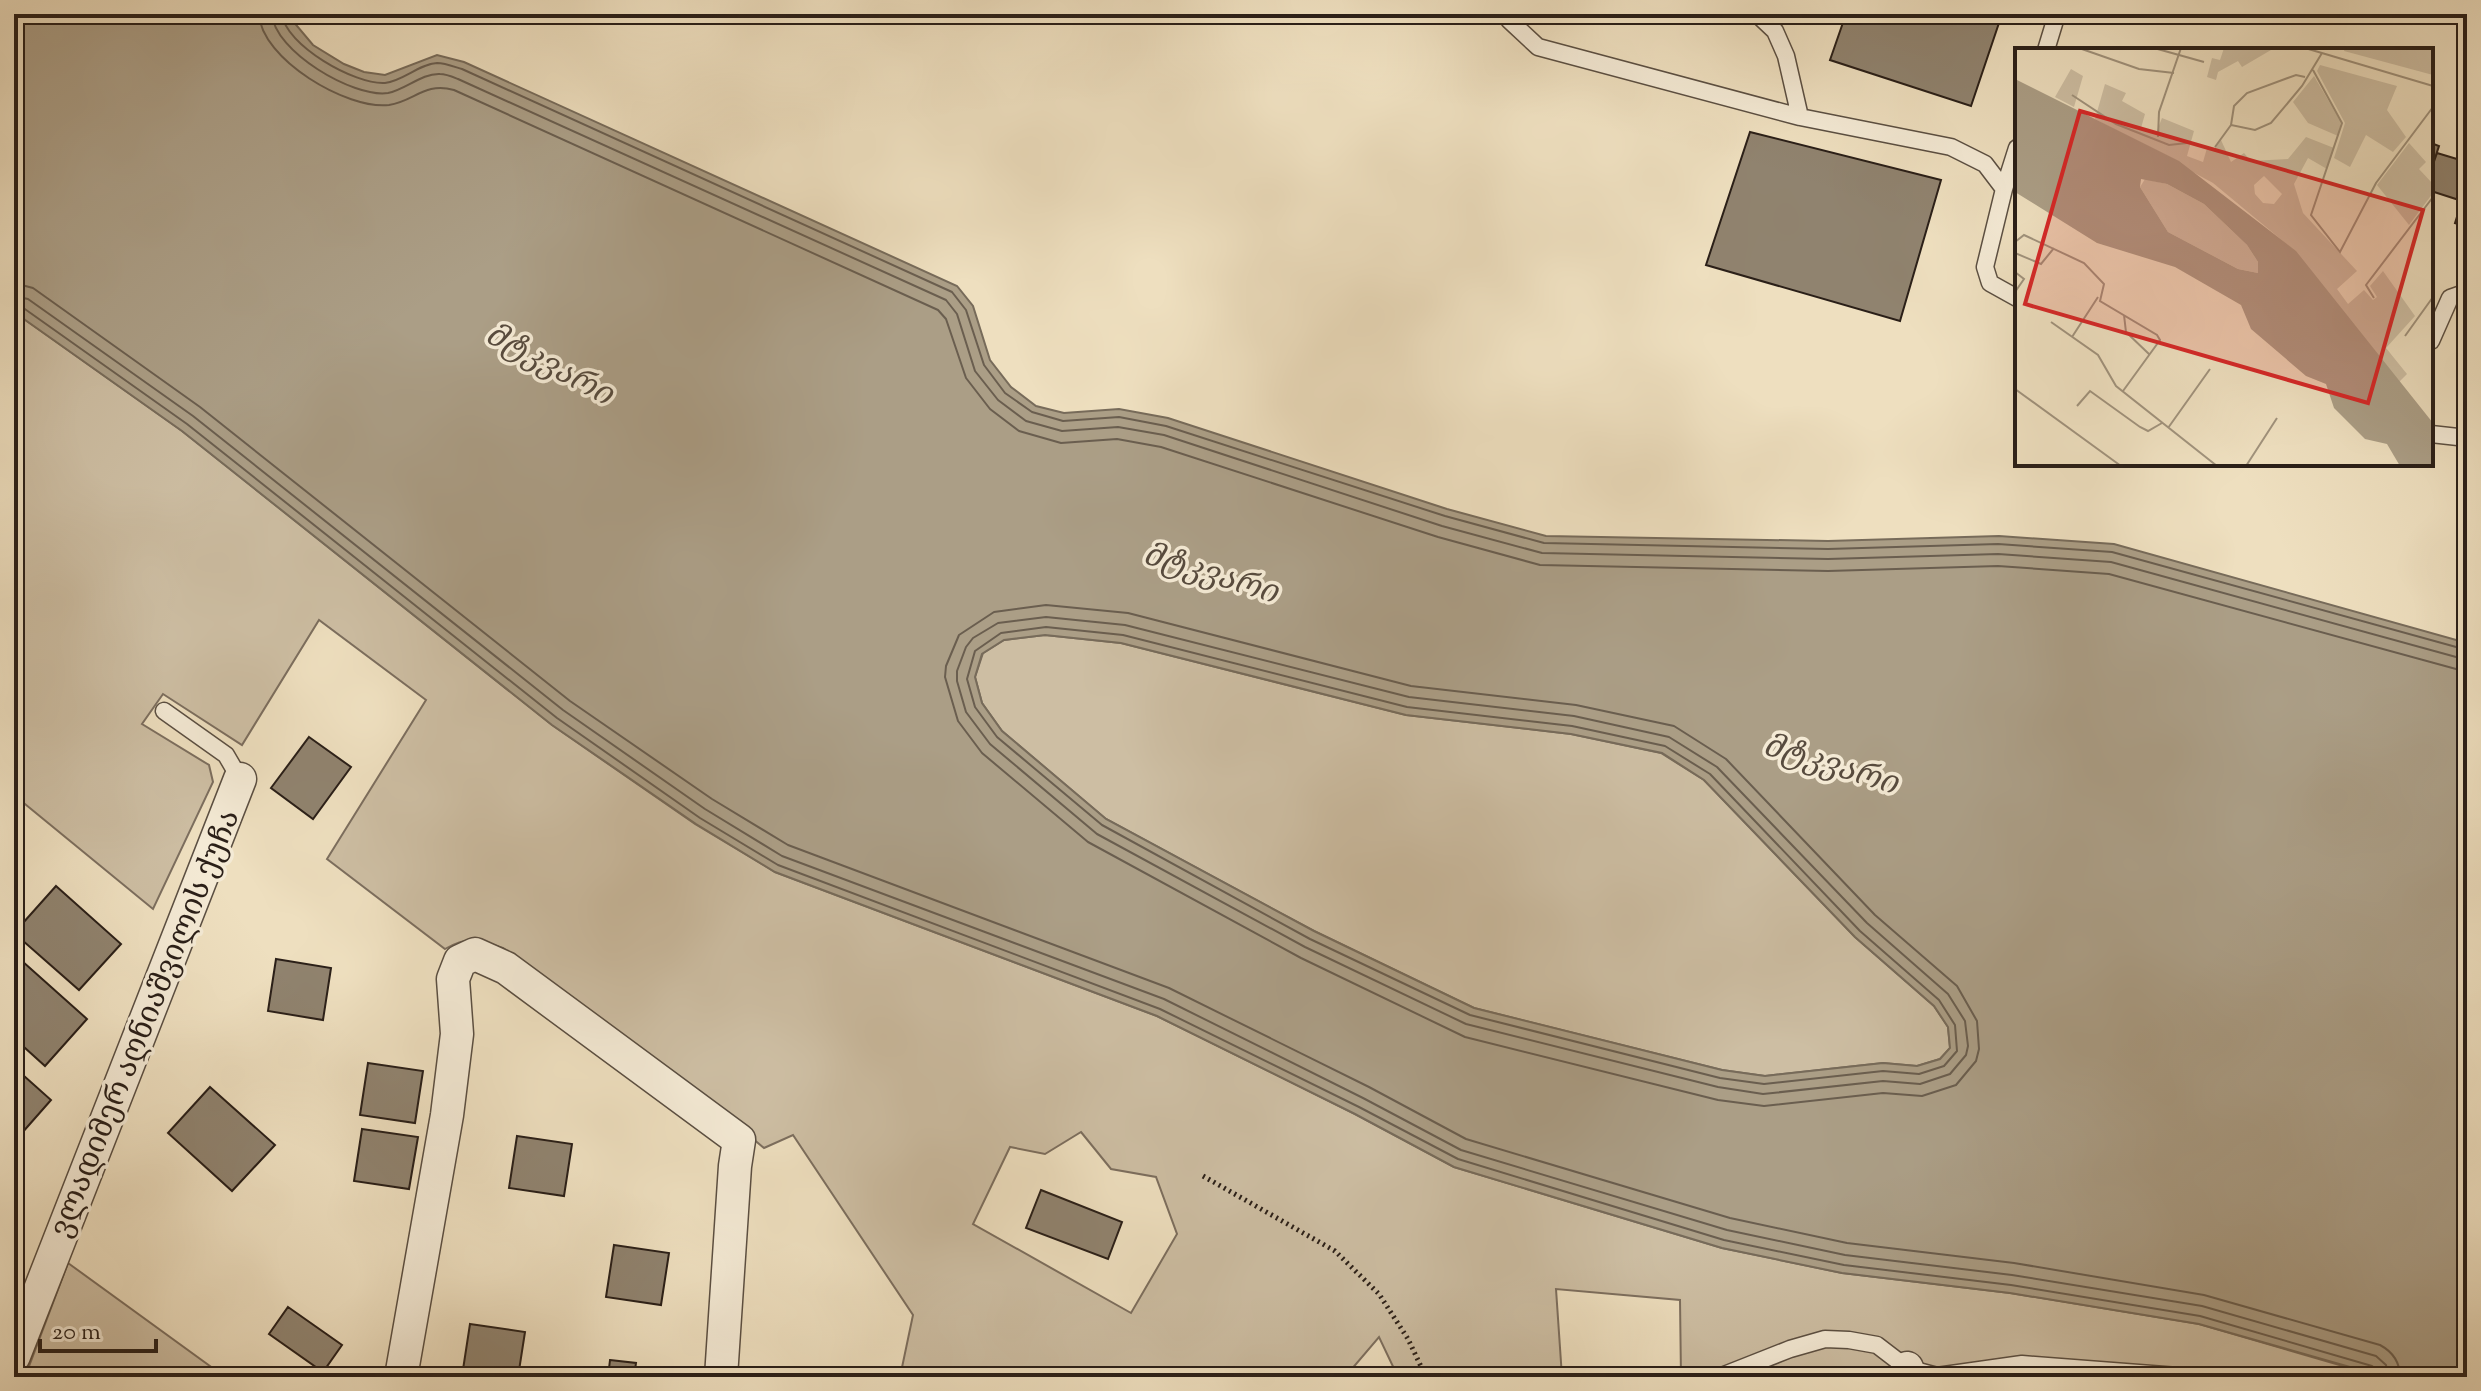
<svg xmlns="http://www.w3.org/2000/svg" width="2481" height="1391" font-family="'Sorts Mill Goudy','Noto Serif Georgian',serif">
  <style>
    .green { fill: #cdbea3; stroke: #7c6e5e; stroke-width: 2; fill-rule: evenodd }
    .water { fill: #ab9e86; stroke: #776b5a; stroke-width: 2; fill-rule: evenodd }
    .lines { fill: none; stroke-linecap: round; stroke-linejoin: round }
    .shore { stroke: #6a5e4f; stroke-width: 2 }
    .building { fill: #90836f; stroke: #2a1f18; stroke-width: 2 }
    .service-casing { stroke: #5b4f42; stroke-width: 19 }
    .minor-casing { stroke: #5b4f42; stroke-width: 35 }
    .path { stroke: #2a1f18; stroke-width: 5; stroke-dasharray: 2 4; stroke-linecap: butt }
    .service { stroke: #f4ead5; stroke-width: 16 }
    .minor { stroke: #f4ead5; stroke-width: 32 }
    .labels { text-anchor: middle; stroke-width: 7; stroke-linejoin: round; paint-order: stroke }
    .street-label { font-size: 30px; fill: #2a1f18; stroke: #f4ead5 }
    .water-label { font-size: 32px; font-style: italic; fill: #574b3e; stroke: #f4ead5 }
    .inset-road { fill: none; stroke: #a0927c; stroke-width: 2 }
    .view { fill: #d62828; fill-opacity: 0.15; stroke: #d62828; stroke-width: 4 }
    .inset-edge { fill: none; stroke: #2a1f18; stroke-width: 4 }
  </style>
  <rect width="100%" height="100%" fill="#eedfbf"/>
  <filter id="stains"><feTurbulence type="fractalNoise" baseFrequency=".0025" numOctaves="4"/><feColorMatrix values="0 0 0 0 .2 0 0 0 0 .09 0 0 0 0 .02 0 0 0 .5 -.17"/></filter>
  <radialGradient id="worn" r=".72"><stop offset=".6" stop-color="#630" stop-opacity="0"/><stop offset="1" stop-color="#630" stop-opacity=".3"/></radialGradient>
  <path class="green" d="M14,312L182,431L552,725L695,824L775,872L1157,1016L1355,1114L1454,1167L1722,1248L1842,1273L2010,1293L2199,1324L2367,1373V1377H1681L1680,1300L1556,1289L1562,1377H1398L1379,1337L1345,1377H900L913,1315L793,1135L764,1148L720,1111L503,948C478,940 469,935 445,949L327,859L426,700L319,620L242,745L163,694L142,724L209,765L213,782L153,909L14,795ZM1081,1132L1111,1169L1156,1177L1177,1234L1131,1313L973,1224L1010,1147L1045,1154Z
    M1045,635L1121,643L1406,715L1571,734L1661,753L1704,780L1855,937L1934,1006L1948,1027L1950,1048L1940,1059L1917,1066L1883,1063L1765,1076L1722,1070L1474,1008L1314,931L1106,819L1002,731L982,703L975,677L983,653L1004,640Z
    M68,1263L225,1377H25Z"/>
  <path class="water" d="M14,14H287L313,45L344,64L364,72L385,75L437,55L464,62L957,286L973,306L990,360L1011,387L1036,406L1064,413L1119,409L1168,418L1447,509L1546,536L1828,541L1999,536L2114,544L2467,643V1377H2385L2199,1324L2010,1293L1842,1273L1722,1248L1454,1167L1355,1114L1157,1016L775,872L696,824L552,725L182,431L14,312ZM1045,635L1121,643L1406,715L1571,734L1662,753L1704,780L1855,937L1934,1006L1948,1027L1950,1048L1940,1059L1917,1066L1883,1063L1765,1076L1722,1070L1474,1008L1314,931L1106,819L1002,731L982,703L975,677L982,654L1004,640Z"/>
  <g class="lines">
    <path class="shore" d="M259,14C261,59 347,110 389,105C415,101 424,82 454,90L938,310L946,319L966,378L990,409L1019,431L1061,443L1117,439L1161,447L1438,537L1540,565L1828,571L1998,566L2109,574L2467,672
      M272,14C274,51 353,98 388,93C405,90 422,73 440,74C446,74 453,77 458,79L946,300L957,314L975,371L998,400L1026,421L1062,431L1118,427L1164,435L1442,526L1542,553L1828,559L1998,554L2111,562L2467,660
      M282,14C285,45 355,85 385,83C403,81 419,64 437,63C445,63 455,67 462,69L952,292L966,310L984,365L1005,393L1032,412L1063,421L1119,417L1166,426L1445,516L1544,543L1828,549L1998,544L2112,552L2467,650
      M14,283L33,288L200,407L570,701L712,799L788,845L1169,988L1369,1087L1466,1139L1730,1218L1847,1243L2014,1263L2204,1295L2380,1345C2393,1352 2400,1362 2400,1377
      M14,296L28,299L193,416L563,710L705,809L782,856L1164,999L1363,1098L1461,1150L1727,1230L1845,1255L2012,1275L2202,1306L2376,1356L2386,1365L2388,1377
      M14,306L22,307L187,424L557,718L700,818L778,865L1160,1009L1359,1107L1458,1159L1724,1240L1844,1265L2011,1285L2200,1316L2372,1366L2377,1370L2378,1377
      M1046,605L1128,613L1411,686L1576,705L1674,726L1726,759L1875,915L1957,986L1977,1021L1979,1049L1976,1061L1956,1085L1922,1096L1883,1093L1764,1106L1718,1100L1465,1037L1301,958L1088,842L982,753L958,721L945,677L946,666L959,635L994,612Z
      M1046,617L1125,625L1409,697L1574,716L1669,737L1717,767L1867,923L1948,994L1965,1021L1968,1046L1966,1055L1950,1074L1920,1084L1883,1081L1763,1094L1718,1087L1466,1024L1305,947L1097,834L990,744L966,712L957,681V671L966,647L973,638L998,623Z
      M1046,627L1123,635L1407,707L1572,726L1665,746L1710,774L1860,931L1939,1000L1955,1025L1957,1051L1944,1066L1919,1074L1883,1071L1764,1084L1720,1078L1470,1015L1310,939L1102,825L997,737L975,707L967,679L975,651L1001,633Z"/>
  </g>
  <path class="building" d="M1846,14H2002L1971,106L1830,60Z
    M1750,132L1941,180L1900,321L1706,265Z
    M2431,143L2439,146L2431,170Z
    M2437,153L2467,162V227L2455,223L2462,201L2431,191V170Z
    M309,737L351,767L313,819L271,788Z
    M56,886L121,944L79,990L14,933Z
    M276,959L331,968L323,1020L268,1011Z
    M22,961L87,1019L45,1066L14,1038V970Z
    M368,1063L423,1071L415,1123L360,1115Z
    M14,1067L51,1100L14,1142Z
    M210,1087L275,1145L232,1191L168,1133Z
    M362,1129L418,1137L409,1189L354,1181Z
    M517,1136L572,1144L564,1196L509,1188Z
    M1041,1190L1122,1222L1108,1259L1026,1228Z
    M614,1245L669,1253L661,1305L606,1297Z
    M288,1307L342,1345L323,1372L269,1334Z
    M470,1324L525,1332L518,1377L462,1376Z
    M610,1360L636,1363L634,1377H608Z"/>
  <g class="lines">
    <defs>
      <path id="service" d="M1511,14L1509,20L1538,47L1800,117L1951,147L1985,164L2004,189L1985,267L1990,283L2017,298
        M1757,14L1775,31L1786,56L1800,117
        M2046,50L2057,14
        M2004,189L2017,148
        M2431,341L2450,298L2467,292
        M2431,434L2467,438
        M164,711L226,755L240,779
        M1719,1377L1790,1349L1825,1339L1849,1340L1877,1345L1907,1368L1937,1376L2022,1364L2191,1377"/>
      <path id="minor" d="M14,1356L240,779
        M401,1377L447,1115L457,1034L453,979L460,961L475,954L506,968L739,1140L735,1166L721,1377
        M1906,1377L1907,1368"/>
    </defs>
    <use href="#service" class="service-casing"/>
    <use href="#minor" class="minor-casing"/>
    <path class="path" d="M1203,1176L1335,1251L1379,1294L1408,1339L1426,1377"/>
    <use href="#service" class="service"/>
    <use href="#minor" class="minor"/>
  </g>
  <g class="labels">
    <g class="street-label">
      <text transform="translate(144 1023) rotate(-68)" y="10">ვლადიმერ აღნიაშვილის ქუჩა</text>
    </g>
    <g class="water-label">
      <text transform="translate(550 363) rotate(28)" y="11">მტკვარი</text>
      <text transform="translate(1211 572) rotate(17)" y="11">მტკვარი</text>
      <text transform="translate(1831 763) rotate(17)" y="11">მტკვარი</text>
    </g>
  </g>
  <g transform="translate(2015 48)">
    <rect width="418" height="418" fill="#eedfbf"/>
    <path d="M209,0H252L256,2L227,19L223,13L203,24L201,32L192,29L197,10L205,12ZM330,0H418V27L329,3ZM305,17L382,38L372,62L391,89L378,104L351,87L335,119L319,110L330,75L302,23ZM56,21L68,28L59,59L40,49ZM299,28L326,74L323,88L293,75L278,54ZM90,36L111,45L107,53L130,66L126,80L141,85L147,70L179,83L172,108L188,114L192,100L199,101L206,92L216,114L229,105L236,113L273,111L291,89L319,100L312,121L293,110L279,136L288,165L342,223L322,241L333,256L349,242L358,252L362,249L355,238L368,223L400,268L371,300L392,326L383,335L280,203L198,135L80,71ZM249,128L267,146L259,156L248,155L240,146L239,137ZM394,95L411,114L404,121L418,136V145L394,177L362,137ZM130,131L152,136L189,156L232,197L243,214V225L223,221L153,184L125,139Z" fill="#cdbea3" fill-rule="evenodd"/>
    <path d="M0,31L164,113L281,203L418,375V418H385L372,396L350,391L319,360L311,336L291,328L236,281L226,257L160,219L82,195L0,144ZM126,131L152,136L189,156L232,197L243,214V225L223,221L153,184L125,139Z" fill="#ab9e86" fill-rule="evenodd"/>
    <path class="inset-road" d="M64,0L124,21L159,25M139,0L189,14M290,0L418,38M298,22L327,75L296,167L325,204L361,135L418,59M290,29L281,27L232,45L219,58L216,77L240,82L256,75L287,38L307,5M57,47L101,76L154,97L172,95M143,89L144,64L166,0M200,99L216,77M0,194L9,187L69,215L89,236L85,253L142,287L145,292L108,343M0,205L26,216L39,200M0,224L9,231L0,244M359,250L351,237L418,149M109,267L111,284L135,307M36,274L83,307L101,338L202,418M390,288L418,249M57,289L83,249M0,341L106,418M62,358L75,343L125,379L133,383L147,375M153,380L195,321M231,418L262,370"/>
    <path class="view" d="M65,63L408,162L353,355L10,256Z"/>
    <rect width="418" height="418" class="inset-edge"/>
  </g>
  <rect width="2481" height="1391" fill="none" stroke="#eedfbf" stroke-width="48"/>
  <rect x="16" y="16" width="2449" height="1359" fill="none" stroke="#2a1f18" stroke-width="4"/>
  <rect x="24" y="24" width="2433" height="1343" fill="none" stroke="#2a1f18" stroke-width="2"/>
  <path d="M40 1339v12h116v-12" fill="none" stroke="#2a1f18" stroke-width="4"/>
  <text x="52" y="1339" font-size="24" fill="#2a1f18" stroke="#f4ead5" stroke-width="6" paint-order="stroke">20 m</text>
  <rect width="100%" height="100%" filter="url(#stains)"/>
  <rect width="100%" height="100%" fill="url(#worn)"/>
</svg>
